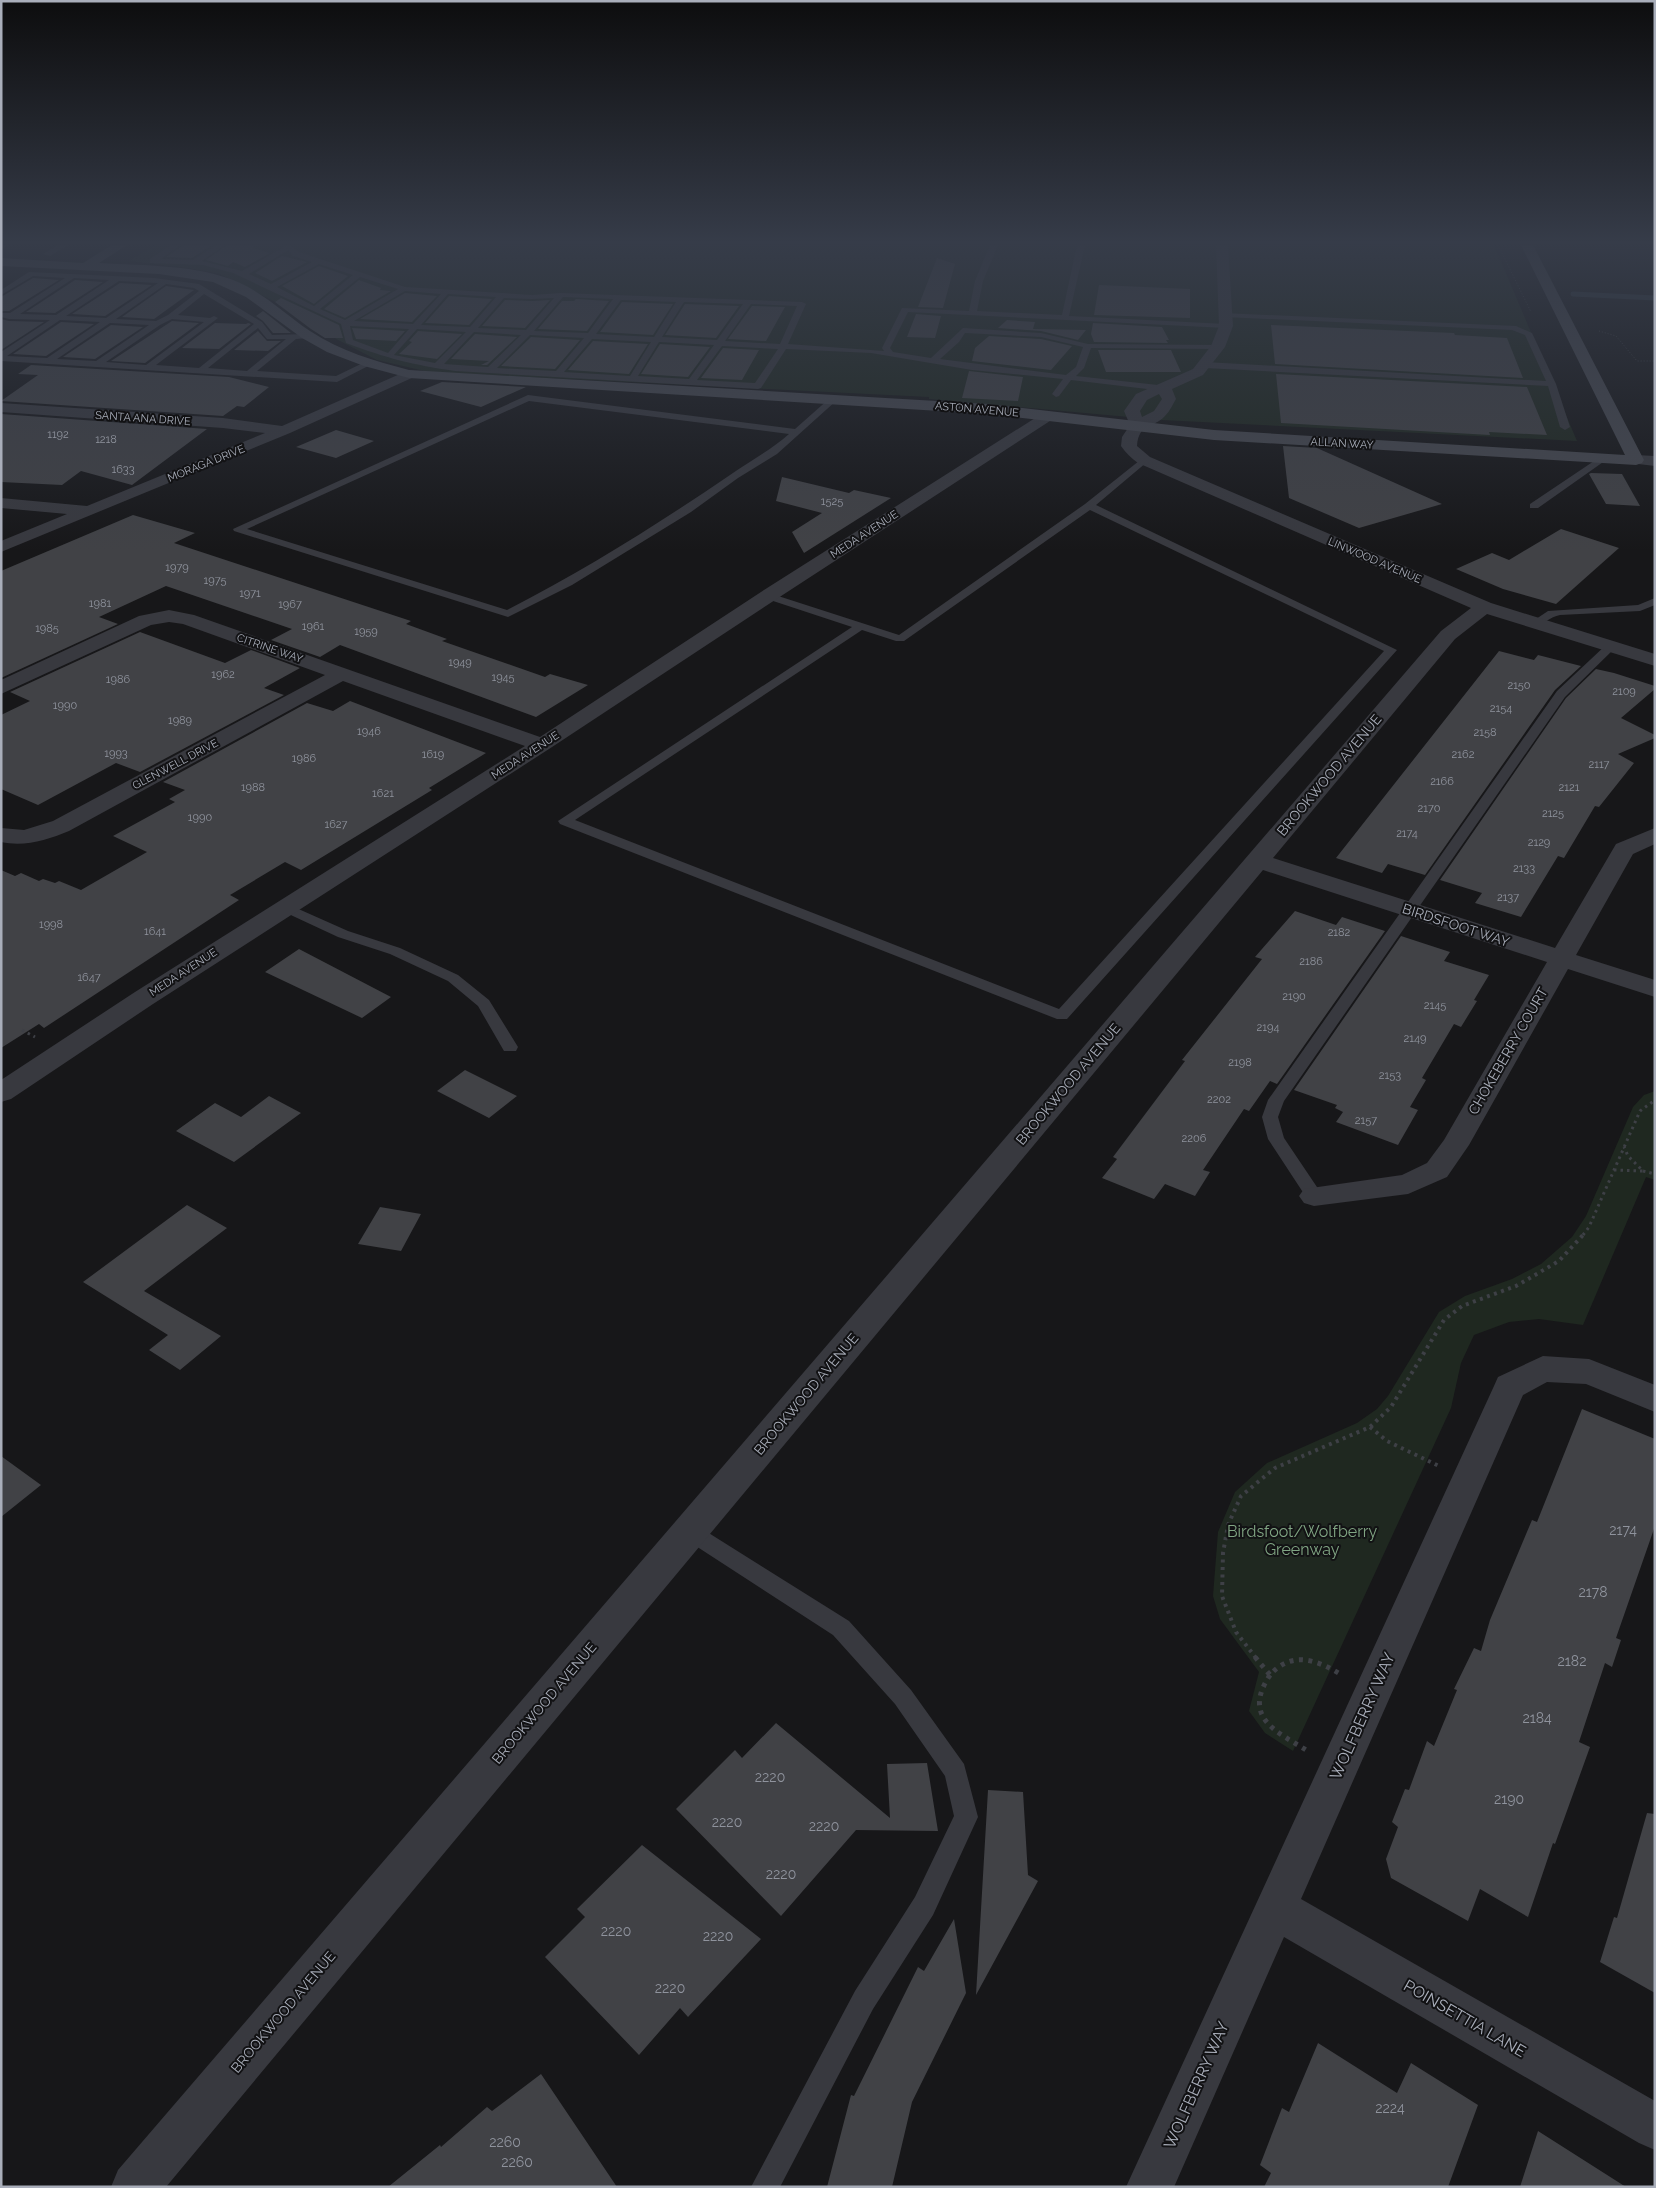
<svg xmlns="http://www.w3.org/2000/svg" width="1656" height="2188" font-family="Raleway,sans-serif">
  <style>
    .green { fill: #1f2820 }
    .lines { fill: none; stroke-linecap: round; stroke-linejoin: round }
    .stream { stroke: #2d363e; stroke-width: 5 }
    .building { fill: #414246 }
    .path-far3 { stroke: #3e4046; stroke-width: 1; stroke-dasharray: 1 2; stroke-linecap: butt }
    .path-far2 { stroke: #3e4046; stroke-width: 3; stroke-dasharray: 2.5 4; stroke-linecap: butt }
    .path-far1 { stroke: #3e4046; stroke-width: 4; stroke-dasharray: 3 4.5; stroke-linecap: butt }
    .path { stroke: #3e4046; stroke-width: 5; stroke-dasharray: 4 5.5; stroke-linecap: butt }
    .lane { fill: #38393f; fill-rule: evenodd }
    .street { fill: #38393f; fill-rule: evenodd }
    .secondary { fill: #46484f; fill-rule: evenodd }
    .labels { text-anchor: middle; stroke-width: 4; stroke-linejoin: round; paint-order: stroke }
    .far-street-label { font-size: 11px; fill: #a9aeba; stroke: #121214 }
    .number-label { font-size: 11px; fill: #8f939d }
    .street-label { font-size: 14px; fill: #a9aeba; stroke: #121214 }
    .near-number-label { font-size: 14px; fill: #8f939d }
    .near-park-label { font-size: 16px; fill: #80a583; stroke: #121214 }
    .near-street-label { font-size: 16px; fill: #a9aeba; stroke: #121214 }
  </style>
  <rect width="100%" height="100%" fill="#171719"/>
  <path class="green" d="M155,245H1494L1577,441L1162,420L929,399V397L429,372L377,360L338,340L309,319L220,274L188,268L129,261Z
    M1655,1091V1180L1646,1177L1583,1325L1539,1319L1509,1322L1474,1335L1461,1363L1451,1408L1293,1751L1265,1733L1249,1711L1259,1672L1220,1619L1213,1596L1218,1532L1235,1492L1267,1463L1357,1423L1377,1409L1388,1396L1439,1312L1465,1296L1512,1279L1541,1264L1572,1237L1586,1216L1633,1107L1644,1095Z"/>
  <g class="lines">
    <path class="stream" d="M1573,294L1655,298"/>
  </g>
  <path class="building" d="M184,245H212L192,258L166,257Z
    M227,245H256L252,248L270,253L245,267L233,262L228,266L206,260Z
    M282,256L307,262L272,281L255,273Z
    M937,258L955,264L943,308L918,307Z
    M319,266L348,276L314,304L282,286Z
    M33,278L59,280L9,311H1V297Z
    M75,280L103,282L55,313L26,312Z
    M359,280L381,288L380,290L391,291L345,318L324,309Z
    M120,283L152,285L105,316L72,314Z
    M1099,285L1190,289V318L1094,315Z
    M166,286L194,290L154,319L122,317Z
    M405,293L437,296L412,322L360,319Z
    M449,296L492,299L469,325L425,323Z
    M281,298L339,325L343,338H325L311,329L275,302Z
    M576,299L609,301L587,331L538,329L562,301H574Z
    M505,300L532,301L550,300L525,328L482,326Z
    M622,302L673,304L653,335L600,332Z
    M685,304L739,306L716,338L665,335Z
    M752,306L785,307L766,341L728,339Z
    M263,311L291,333H273L263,321L256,316Z
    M916,314L941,316L935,338L907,337Z
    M1,319L9,321L44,322L1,350Z
    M1007,320L1035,322L1033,329L1086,330L1078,340L1041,331L998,328Z
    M172,321L199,323L145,363L111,361Z
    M61,322L94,324L46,356L13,354Z
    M215,323L246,324L248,323L251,324L219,349L182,348Z
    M1093,323L1162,327L1169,340H1166L1168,343L1094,342L1091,334Z
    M111,325L143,327L95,359L63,357Z
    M1271,325L1454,333L1455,335L1507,338L1523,378L1275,364Z
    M352,328L405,331L396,341L356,339Z
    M258,331L267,341H281L268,351L234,350Z
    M418,331L462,334L437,359L399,354L412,342L409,341Z
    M475,334L517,337L487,365H481L489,361L451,359Z
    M989,336L1041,339L1072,346L1051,370L972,361L975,348Z
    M531,337L580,340L555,369L501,366Z
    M593,341L648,344L629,374L568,370Z
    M660,344L710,347L688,377L641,374Z
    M723,348L759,350L742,380L701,378Z
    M1098,350H1171L1181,372H1106Z
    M31,365L229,377L269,387L244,407L237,406L223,416L1,401L38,375L18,374Z
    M969,371L1023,377L1018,401L962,398Z
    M1276,374L1527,387L1547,435L1489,432L1490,435L1281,423Z
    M442,382L526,387L481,407L420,391Z
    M1,414L207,429L132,485L81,471L62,485L1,482Z
    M336,430L374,441L336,458L296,447Z
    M1283,446L1317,448L1442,504L1359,528L1289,498Z
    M1591,473L1622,474L1640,506L1606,504L1589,474Z
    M782,477L849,493L854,490L891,498L804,553L792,532L822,513L776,501Z
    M133,515L195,533L174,543L411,621L406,624L447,639L442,641L545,677L550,674L588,685L536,717L340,645L320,657L271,640L292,629L166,586L99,617L118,624L1,678V571Z
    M1561,529L1619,548L1556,604L1503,589L1456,569L1492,553L1509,560Z
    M140,632L225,663L251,650L300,668L264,688L284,695L140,772L116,763L38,805L1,789V715L30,701L10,692Z
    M1499,651L1534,660L1538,655L1581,666L1555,690L1425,875L1388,864L1382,873L1336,858Z
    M1596,669L1614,673L1655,686V689L1621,718L1655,735V738L1618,754L1634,763L1599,807L1595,806L1564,858L1558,856L1521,917L1475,903L1482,893L1440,880L1566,698Z
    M350,701L486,753L429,788L432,790L301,870L285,862L230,895L239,900L44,1028L39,1024L1,1048V870L15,876L21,873L39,881L43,879L55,883L59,881L81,890L147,852L113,836L175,802L169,799L185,790L163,782L307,703L333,711Z
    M1295,911L1336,925L1342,917L1385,931L1277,1084L1270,1081L1249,1111L1244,1109L1203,1170L1210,1172L1195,1196L1165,1184L1154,1199L1102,1178L1117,1159L1113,1157L1185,1061L1182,1060L1262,959L1255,957Z
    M1401,936L1450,952L1444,961L1489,975L1474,1000L1477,1001L1461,1027L1454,1024L1422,1078L1426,1080L1410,1107L1418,1110L1398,1145L1336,1122L1343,1112L1335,1108L1337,1105L1294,1090Z
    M299,949L391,997L362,1018L265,972Z
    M465,1070L517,1096L489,1118L437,1091Z
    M269,1096L301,1113L234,1162L176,1131L215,1103L241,1117Z
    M187,1205L227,1228L144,1291L221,1336L180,1370L149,1350L168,1335L83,1282Z
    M380,1207L421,1214L401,1251L358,1244Z
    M1582,1409L1655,1439V1526L1616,1638L1621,1640L1612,1667L1605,1663L1579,1742L1590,1747L1555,1844L1553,1843L1528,1917L1480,1889L1468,1921L1391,1878L1386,1859L1398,1827L1392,1822L1405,1789L1409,1790L1427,1741L1434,1746L1457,1690L1454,1689L1474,1648L1481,1651L1490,1620L1532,1520L1537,1522Z
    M1,1456L41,1485L1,1517Z
    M776,1723L890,1818L887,1764L927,1763L938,1831L856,1830L781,1916L676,1809L735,1750L742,1758Z
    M988,1790L1023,1792L1028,1875L1038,1881L976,1995Z
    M1647,1813L1655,1814V1993L1600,1962L1614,1917L1617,1918Z
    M642,1845L761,1939L688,2017L680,2008L639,2055L545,1957L585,1917L577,1909Z
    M954,1919L966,1993L912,2102L892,2187H827L851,2095L854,2096L918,1967L924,1971Z
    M1318,2043L1397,2093L1411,2063L1478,2105L1448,2187H1264L1271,2173L1260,2165L1282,2108L1289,2112Z
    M541,2074L617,2187H388L440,2145L441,2147L487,2107L492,2111Z
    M1538,2131L1626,2187H1520Z"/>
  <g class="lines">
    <path class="path-far3" d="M1498,245L1531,312
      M1599,331L1616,336L1637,361H1655"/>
    <path class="path-far2" d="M22,1030L35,1037
      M1614,1170L1643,1171L1628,1156L1624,1147
      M1643,1171L1655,1174
      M1583,1235L1589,1227L1640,1111L1655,1100"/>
    <path class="path-far1" d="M1370,1427L1387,1441L1439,1466
      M1256,1658L1236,1632L1222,1596L1223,1553L1228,1525L1241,1496L1275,1468L1370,1427L1391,1407L1444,1320L1462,1306L1516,1286L1559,1261L1584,1234"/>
    <path class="path" d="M1255,1657L1270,1675C1292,1650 1317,1660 1342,1675
      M1270,1675C1242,1717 1275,1731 1308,1751"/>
    <path class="lane" d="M1,245H8L1,249Z
      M58,245H68L50,256L43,254Z
      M171,245H180L161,259L193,260L216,245H225L202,261L242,271L284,247L282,245H290L299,252L405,287L532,295L561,293L802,302L806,304L788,344L884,351L882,348L902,308L969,311L975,281L990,245H998L983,281L977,311L1062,315L1077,245H1085L1069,316L1226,324L1230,326L1226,328L908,312L890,348L893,352L931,358L963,328L1041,333L1088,344L1221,345L1222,347L1218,349L1091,348L1084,368L1076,376L1167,386V390L1164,391L1071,380L1059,396L1056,397L1052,394L1063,379L972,370L871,353L786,349L761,388L758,389L455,371C413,365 386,358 346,343L341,324L233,273L203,265L150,263V259ZM288,250L293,256L312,262L271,284L249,274ZM319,264L353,275L314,306L277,287ZM360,277L398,289L345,320L320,309ZM405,291L441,294L413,324L354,321ZM448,294L496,297L470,327L421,325ZM563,297L613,299L588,333L534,331ZM504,298L532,299L554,298L526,330L478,328ZM621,300L676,302L654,337L596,334ZM684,302L743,304L717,340L662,337ZM751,304L797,306L780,344L725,341ZM350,326L409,329L388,353L353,340ZM417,329L466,332L435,363L394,355ZM474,332L521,335L488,367L444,364ZM965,333L1041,337L1083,347L1076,367L1066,375L940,359L959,342ZM530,335L584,338L556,371L497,368ZM592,339L651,342L630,376L564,372ZM659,342L714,345L689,379L638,376ZM722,346L778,349L755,383L697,380Z
      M29,272L154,278L199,284L262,322L272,335L308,334L312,336L308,338L296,339L257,371L336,376L365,362L372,364L337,382L1,361V352L50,320L9,319L1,317V313H10L65,278L33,276L1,295V290ZM74,278L109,280L56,315L20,314ZM119,281L158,283L106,318L66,316ZM166,284L194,288L199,291L168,315L156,321L116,319ZM204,294L254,324L199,368L156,365L218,318L214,316L210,318L178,315ZM172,319L204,322L146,365L106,362L160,325ZM60,320L100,322L47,358L7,356ZM110,323L149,325L96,361L57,359ZM258,328L267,339H286L247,371L208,368Z
      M1222,313L1516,326L1532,333L1556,384L1570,427L1565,430L1560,427L1548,386L1205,368L1201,365L1205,362L1546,381L1525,335L1512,330L1225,317H1222Z
      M528,395L795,429L830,398L837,400L777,454L738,478L691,512L572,585L508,617L234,531L233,529ZM529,401L789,434C771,450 750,461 730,475C658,524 585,570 507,610L247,529Z
      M1603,455L1608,458L1606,460L1538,508H1530V504Z
      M1144,457L1147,458V462L1096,505L1397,650L1067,1019H1057L560,824L558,821L852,627L764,598L763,596L764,594H772L899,635L1085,504ZM1090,510L1384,651L1059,1009L575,820L862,630L896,641H904Z
      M1655,598V605L1640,611L1560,615C1549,617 1542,627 1532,625L1530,623L1548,611L1638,605Z
      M1611,643L1615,644L1617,646L1615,648L1565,697L1284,1101L1278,1117L1284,1138L1323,1196L1320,1200L1314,1202L1308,1200L1268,1139L1262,1117L1268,1100L1557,691L1607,644Z
      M285,903L348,931L400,948L458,975L489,1000L518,1047L516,1051H504L478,1006L448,981L390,954L338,937L280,910L278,907Z
      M689,1522L696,1525L849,1621L911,1690L964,1764L978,1817L933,1915L873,2009L780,2187H751L855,1991L915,1897L954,1816L945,1776L895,1704L833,1635L682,1537L679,1531L682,1525Z"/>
    <path class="street" d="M1216,245H1228L1233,326L1225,347L1203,375L1172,389L1176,399C1173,404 1170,411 1165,416C1153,429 1139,422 1137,446L1150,457L1491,603L1655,654V666L1487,614L1455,639L1273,858L1555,948L1616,844L1655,828V844L1633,854L1576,955L1655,980V997L1568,969L1469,1145L1447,1177L1408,1194L1314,1206L1304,1203L1299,1196L1304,1189L1402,1175L1427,1163L1444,1140L1547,962L1263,870L166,2187H111L118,2170L1441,631L1471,608L1138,463C1131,458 1126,453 1121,446L1122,437L1130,425L1124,411L1136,394L1193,369L1211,346L1219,326ZM1159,394L1162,399L1154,411L1142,417L1140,411L1147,400Z
      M409,370L414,371L416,374L414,377L290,433L1,552V541L67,514L1,508V498L87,506L265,433L223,428L1,412V403L223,418L282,426Z
      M1048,411L1053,413L1056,416L1053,419L775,600L549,749L153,1004L11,1099L1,1102V1080L135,992L525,746L343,681L69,831C47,840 25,847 1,842V828L24,830L53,821L325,675L183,624L169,622L151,625L1,694V680L139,616L169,610L194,615L540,737L761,592L1043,413Z
      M1636,455L1655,456V466L1630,463L1628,460L1630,457Z
      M1543,1356L1589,1359L1655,1385V1412L1586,1384L1547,1382L1523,1395L1301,1899L1655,2101V2150L1639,2143L1284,1937L1174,2187H1126L1494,1386L1498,1377Z"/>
    <path class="secondary" d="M112,245H127L99,263C145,266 195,264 238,282C265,294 286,315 310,331C340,351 375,361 409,370L988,404L1214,430L1625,455L1521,245H1533L1644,460L1642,463L1636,465L1214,440L988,414L409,378L364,366L327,352L302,338L246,297L213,282L159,274L1,266V258L83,263Z"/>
  </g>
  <linearGradient id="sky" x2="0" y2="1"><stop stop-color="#0d0d0e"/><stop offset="0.44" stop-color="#363c49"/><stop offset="1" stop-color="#363c49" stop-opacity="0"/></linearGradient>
  <rect width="1656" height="551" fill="url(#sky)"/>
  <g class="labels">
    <g class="far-street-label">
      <text transform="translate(977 409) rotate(5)" y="4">ASTON AVENUE</text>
      <text transform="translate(143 418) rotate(4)" y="4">SANTA ANA DRIVE</text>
      <text transform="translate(1342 443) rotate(3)" y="4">ALLAN WAY</text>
      <text transform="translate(206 463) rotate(-22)" y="4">MORAGA DRIVE</text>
      <text transform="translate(864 534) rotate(-33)" y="4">MEDA AVENUE</text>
      <text transform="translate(1375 560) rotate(23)" y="4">LINWOOD AVENUE</text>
      <text transform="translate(270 648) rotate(19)" y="4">CITRINE WAY</text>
      <text transform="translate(525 755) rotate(-33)" y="4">MEDA AVENUE</text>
      <text transform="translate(175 764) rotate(-28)" y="4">GLENWELL DRIVE</text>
      <text transform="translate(183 972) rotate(-33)" y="4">MEDA AVENUE</text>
    </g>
    <g class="number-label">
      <text x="58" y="438">1192</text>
      <text x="106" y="443">1218</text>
      <text x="123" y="473">1633</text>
      <text x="832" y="505">1525</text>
      <text x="177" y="571">1979</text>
      <text x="215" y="584">1975</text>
      <text x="250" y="597">1971</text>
      <text x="100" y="607">1981</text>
      <text x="290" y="608">1967</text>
      <text x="313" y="630">1961</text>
      <text x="47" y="632">1985</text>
      <text x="366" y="635">1959</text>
      <text x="460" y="666">1949</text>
      <text x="223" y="678">1962</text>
      <text x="503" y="681">1945</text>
      <text x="118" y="683">1986</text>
      <text x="1519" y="689">2150</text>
      <text x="1624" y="695">2109</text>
      <text x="65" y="709">1990</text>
      <text x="1501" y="712">2154</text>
      <text x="180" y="724">1989</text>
      <text x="369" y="735">1946</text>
      <text x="1485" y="736">2158</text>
      <text x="116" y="757">1993</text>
      <text x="433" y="758">1619</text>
      <text x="1463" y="758">2162</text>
      <text x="304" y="762">1986</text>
      <text x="1599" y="768">2117</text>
      <text x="1442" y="785">2166</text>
      <text x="253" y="791">1988</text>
      <text x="1569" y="791">2121</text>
      <text x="383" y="797">1621</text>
      <text x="1429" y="812">2170</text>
      <text x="1553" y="817">2125</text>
      <text x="200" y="821">1990</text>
      <text x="336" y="828">1627</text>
      <text x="1407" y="837">2174</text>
      <text x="1539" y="846">2129</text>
      <text x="1524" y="872">2133</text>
      <text x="1508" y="901">2137</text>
      <text x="51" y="928">1998</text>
      <text x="155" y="935">1641</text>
      <text x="1339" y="936">2182</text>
      <text x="1311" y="965">2186</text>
      <text x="89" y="981">1647</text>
      <text x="1294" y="1000">2190</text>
      <text x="1435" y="1009">2145</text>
      <text x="1268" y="1031">2194</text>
      <text x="1415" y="1042">2149</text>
      <text x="1240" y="1066">2198</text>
      <text x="1390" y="1079">2153</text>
      <text x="1219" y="1103">2202</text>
      <text x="1366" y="1124">2157</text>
      <text x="1194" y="1142">2206</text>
    </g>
    <g class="street-label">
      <text transform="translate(1329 775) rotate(-50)" y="5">BROOKWOOD AVENUE</text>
      <text transform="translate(1456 925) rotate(18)" y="5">BIRDSFOOT WAY</text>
      <text transform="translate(1508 1051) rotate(-60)" y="5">CHOKEBERRY COURT</text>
      <text transform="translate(1068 1084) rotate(-50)" y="5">BROOKWOOD AVENUE</text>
      <text transform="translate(806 1394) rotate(-50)" y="5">BROOKWOOD AVENUE</text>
      <text transform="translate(544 1703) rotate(-50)" y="5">BROOKWOOD AVENUE</text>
      <text transform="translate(283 2012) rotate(-50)" y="5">BROOKWOOD AVENUE</text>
    </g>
    <g class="near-number-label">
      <text x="1623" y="1535">2174</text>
      <text x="1593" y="1597">2178</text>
      <text x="1572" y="1666">2182</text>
      <text x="1537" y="1723">2184</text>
      <text x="770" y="1782">2220</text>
      <text x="1509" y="1804">2190</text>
      <text x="727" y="1827">2220</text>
      <text x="824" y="1831">2220</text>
      <text x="781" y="1879">2220</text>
      <text x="616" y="1936">2220</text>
      <text x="718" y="1941">2220</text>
      <text x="670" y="1993">2220</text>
      <text x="1390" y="2113">2224</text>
      <text x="505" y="2147">2260</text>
      <text x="517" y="2167">2260</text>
    </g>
    <g class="near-park-label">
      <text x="1302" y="1537">Birdsfoot/Wolfberry<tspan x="1302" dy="18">Greenway</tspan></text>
    </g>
    <g class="near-street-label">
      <text transform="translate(1362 1716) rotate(-66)" y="6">WOLFBERRY WAY</text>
      <text transform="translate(1465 2018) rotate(30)" y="6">POINSETTIA LANE</text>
      <text transform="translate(1196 2085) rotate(-66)" y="6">WOLFBERRY WAY</text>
    </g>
  </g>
  <rect width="1656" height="2188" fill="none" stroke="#a9aeba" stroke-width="5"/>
</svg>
